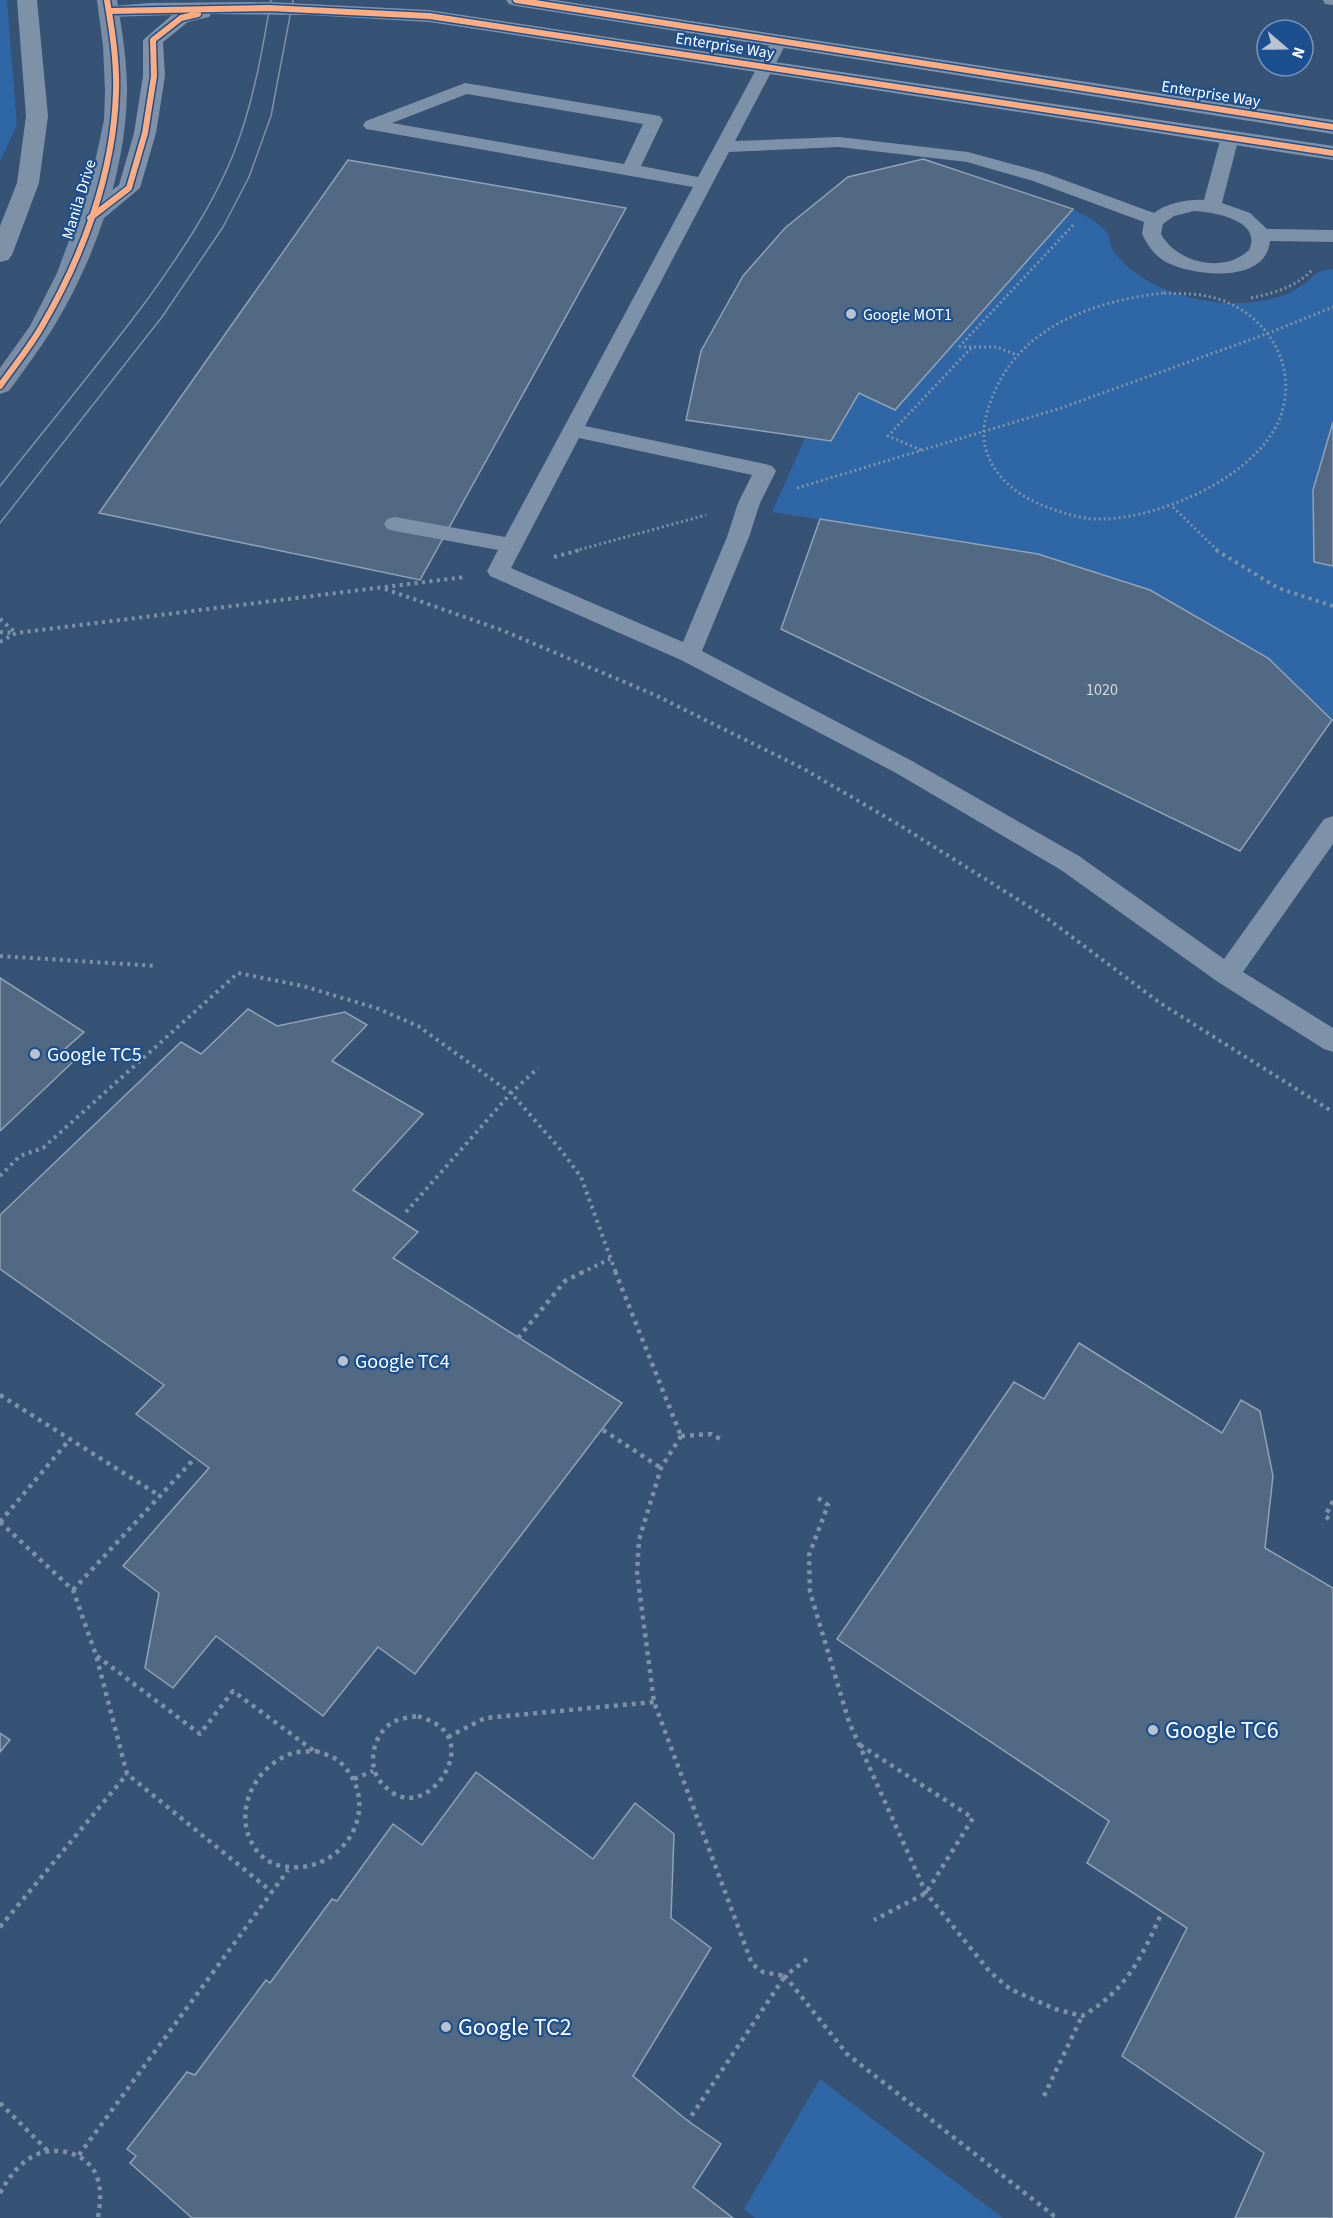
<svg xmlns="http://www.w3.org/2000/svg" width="1333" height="2218" font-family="'Source Sans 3',sans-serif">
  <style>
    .green { fill: #2f66a5 }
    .building { fill: #526984; stroke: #92a2b6; stroke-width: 1.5 }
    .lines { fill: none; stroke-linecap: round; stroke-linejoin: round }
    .path-far2 { stroke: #7d92a8; stroke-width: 3; stroke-dasharray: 2 3; stroke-linecap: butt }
    .path-far1 { stroke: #7d92a8; stroke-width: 4; stroke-dasharray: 3 4.5; stroke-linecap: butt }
    .path { stroke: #7d92a8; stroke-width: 4.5; stroke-dasharray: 4 5; stroke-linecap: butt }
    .service { fill: #7d92a8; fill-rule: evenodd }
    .tertiary { fill: #7d92a8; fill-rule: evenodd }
    .secondary { fill: #798da4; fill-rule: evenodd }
    .motorway { fill: #7e92a7; fill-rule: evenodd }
    .tram { stroke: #7e92a7; stroke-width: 1.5 }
    .cycleway-casing { stroke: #1b4f8f; stroke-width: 9 }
    .cycleway { stroke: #ffac80; stroke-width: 6 }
    .poi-dot { fill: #b9c2ce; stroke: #1b4f8f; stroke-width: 2 }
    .labels { text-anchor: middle; stroke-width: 4.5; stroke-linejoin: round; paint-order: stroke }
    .far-street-label { font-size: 16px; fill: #fff; stroke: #1b4f8f }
    .far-poi-label { font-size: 16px; fill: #fff; stroke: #1b4f8f; text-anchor: start }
    .number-label { font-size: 16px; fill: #d4dae0 }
    .poi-label { font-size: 20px; fill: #fff; stroke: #1b4f8f; text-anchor: start }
    .near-poi-label { font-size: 24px; fill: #fff; stroke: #1b4f8f; text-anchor: start }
  </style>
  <rect width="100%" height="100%" fill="#365274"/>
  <path class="green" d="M0,0H7L17,125L0,161Z
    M1073,209C1083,215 1101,223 1107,233C1111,238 1110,245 1113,250C1140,291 1214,310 1259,301C1273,299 1286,296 1298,288C1315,278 1311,271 1333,269V422L1313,490L1314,562L1333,566V722L1268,658L1150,590L1038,554L772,512L805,438L831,441L859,393L895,410Z
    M820,2079L1003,2218H755L744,2209Z"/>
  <path class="building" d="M923,159L1073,209L895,410L859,393L831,441L686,420L701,351L743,276L785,228L848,177Z
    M348,160L626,208L420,580L99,513Z
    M1333,422V566L1314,562L1313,490Z
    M820,519L1038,554L1150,590L1268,658L1332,720L1240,851L781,629Z
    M0,978L84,1032L64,1050L77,1058L0,1131Z
    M248,1009L277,1026L345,1012L367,1025L332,1061L423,1114L353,1190L418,1232L393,1258L622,1403L415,1674L378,1647L323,1716L216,1636L173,1688L145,1668L159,1593L123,1566L209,1468L136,1414L164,1385L0,1269V1215L181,1042L201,1054Z
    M1079,1343L1222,1433L1241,1400L1260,1411L1273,1476L1265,1548L1333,1588V2218H1235L1264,2153L1122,2056L1187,1928L1087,1863L1109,1821L837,1639L1014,1382L1044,1399Z
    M0,1733L10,1740L0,1752Z
    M476,1772L593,1859L635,1803L674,1834L671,1918L711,1948L633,2076L688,2121L721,2144L693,2187L733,2218H192L130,2163L136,2156L127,2149L187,2072L195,2075L266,1980L270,1983L332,1899L337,1901L393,1824L422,1845Z"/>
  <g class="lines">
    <path class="path-far2" d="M1164,293C1182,294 1201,293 1218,299C1266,314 1297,363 1282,412C1263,474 1164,517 1104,519C1085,520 1065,514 1047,507C1020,497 995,479 986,450C981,432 985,416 992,398C1019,326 1094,301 1164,293Z
      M1251,298C1275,293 1296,287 1313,269
      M959,347L1075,223
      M959,347H997L1017,355
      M921,450L888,436L972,347
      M797,488L1061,408L1269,333L1333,307
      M1173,507L1218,551
      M575,551L706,515"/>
    <path class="path-far1" d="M1216,550L1278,588L1333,606
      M554,557L580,550
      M385,589L504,631L655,695L804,769L901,826L1044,916L1160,1003L1333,1112
      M0,619L16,633
      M0,632L15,633
      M0,642L16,633L465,577
      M0,956L157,966
      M0,1176L20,1156L43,1148L238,973L303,986L379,1009L418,1026L511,1093L561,1150L581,1177L616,1273
      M406,1212L511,1093L538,1068
      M581,1273L610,1259"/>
    <path class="path" d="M615,1271L681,1436
      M518,1338L565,1281L585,1271
      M0,1395L160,1496
      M603,1430L661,1468
      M681,1436L661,1468L639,1540L637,1572L654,1702L752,1964L763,1972L785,1976L688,2121
      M681,1436L711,1434L724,1441
      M818,1498L828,1505L809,1555L810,1592L849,1722L926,1893L990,1972L1010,1989L1055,2009L1082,2016C1126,1991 1142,1957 1162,1912
      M1333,1501L1325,1516L1333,1522
      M0,1522L73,1590L96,1655L127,1774L272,1892
      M0,1522L70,1439
      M73,1590L195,1458
      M97,1656L200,1734L233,1691L314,1751
      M418,1716C425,1719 433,1721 439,1726C474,1751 428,1816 393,1793C385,1787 379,1782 375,1772C369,1753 377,1730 395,1721C402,1718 411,1717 418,1716Z
      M448,1737L485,1718L654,1702
      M860,1745L973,1818L926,1893L874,1920
      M316,1751C324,1754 334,1756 341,1763C386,1808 341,1878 282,1866C266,1863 255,1852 249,1837C236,1803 259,1764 293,1753C300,1751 309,1752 316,1751Z
      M354,1779L373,1771
      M0,1927L127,1774
      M807,1959L785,1976L847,2054L1053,2215L1051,2218
      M1044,2096L1082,2016
      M0,2103L47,2150
      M79,2155L288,1870
      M0,2193C8,2179 16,2167 30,2158C51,2144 88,2151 97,2177C102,2191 100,2203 98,2218"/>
    <path class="service" d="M1323,0H1333V5L1325,4Z
      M780,35L786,36L788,40L735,141L839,137L968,152L1045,173L1154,213C1167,203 1189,199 1204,200L1221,137L1224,133H1236L1239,137L1222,203L1250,213L1267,229L1333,230V242L1270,241C1266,285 1192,276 1166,262C1154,255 1148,246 1142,234L1144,222L1033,181L967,162L839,147L729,152L585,426L765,464L772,466L776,471L760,503L749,537L702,651L912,761L1079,856L1224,959L1324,819L1333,816V844L1243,972L1333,1028V1052L1324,1049L1218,982L1061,870L896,773L681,660L490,576L487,571L498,550L395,531L387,529L384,524L387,519L395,517L505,537L693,187L372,130L366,129L363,125L366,121L465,83L660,116L663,120L641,166L698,177L772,40L774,36ZM467,94L643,124L624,164L392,123ZM1194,211C1213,212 1263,220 1249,250C1224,274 1177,263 1161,234L1163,224L1174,216ZM579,438L752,475L738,503L727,537L683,642L511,568Z"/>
    <path class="tertiary" d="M506,0H555L1333,120V134L516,6L509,4Z
      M269,2L429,10L1333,146V160L429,22L309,15L211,14L209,17L188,22L163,42L165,76L156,133L140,188L98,223L90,225L82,223L79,218L82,213L119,185L134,133L143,76V40L172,15L109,17L102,15L99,11L102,7L149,3Z"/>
    <path class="secondary" d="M97,0H117C122,30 127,60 127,91C126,172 95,259 53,328C39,350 24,370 9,391L0,394V368L30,326L57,273L91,181L104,120L105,91L103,46Z"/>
    <path class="motorway" d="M17,0H37L48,116L39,183L12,255L8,260L0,262V226L17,183L26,116Z"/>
    <path class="tram" d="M0,486C49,424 100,363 147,300C180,254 212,207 233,155C253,105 262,52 271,0
      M0,523L162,317L223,227L249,177L271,116L293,0"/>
    <defs>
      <path id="cycleway" d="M516,0L1333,127
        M109,11L269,8L429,16L1333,153
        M90,218L129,188L145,133L154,76L153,40L181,18L198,14
        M0,386C14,366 30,347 42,326C83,256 114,172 116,91C117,61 112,30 107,0"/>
    </defs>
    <use href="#cycleway" class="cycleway-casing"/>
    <use href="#cycleway" class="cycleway"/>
  </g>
  <g class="poi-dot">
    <circle cx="851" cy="314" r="6"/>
    <circle cx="35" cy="1054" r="6"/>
    <circle cx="343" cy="1361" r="6"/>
    <circle cx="1153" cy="1730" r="6"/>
    <circle cx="446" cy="2027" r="6"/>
  </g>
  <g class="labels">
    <g class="far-street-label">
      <text transform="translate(725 45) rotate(9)" y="6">Enterprise Way</text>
      <text transform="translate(1211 93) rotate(9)" y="6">Enterprise Way</text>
      <text transform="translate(78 199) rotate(-73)" y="6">Manila Drive</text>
    </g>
    <g class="far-poi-label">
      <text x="863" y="320">Google MOT1</text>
    </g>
    <g class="number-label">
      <text x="1102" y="695">1020</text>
    </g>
    <g class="poi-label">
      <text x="47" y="1061">Google TC5</text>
      <text x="355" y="1368">Google TC4</text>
    </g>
    <g class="near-poi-label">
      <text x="1165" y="1738">Google TC6</text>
      <text x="458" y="2035">Google TC2</text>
    </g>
  </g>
  <g transform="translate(1285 48) rotate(110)"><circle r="28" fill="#1b4f8f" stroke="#7695bc" stroke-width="1.5"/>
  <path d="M0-4.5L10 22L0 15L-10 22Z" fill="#b9c2ce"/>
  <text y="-9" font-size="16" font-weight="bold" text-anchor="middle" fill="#ffffff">N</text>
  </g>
</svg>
